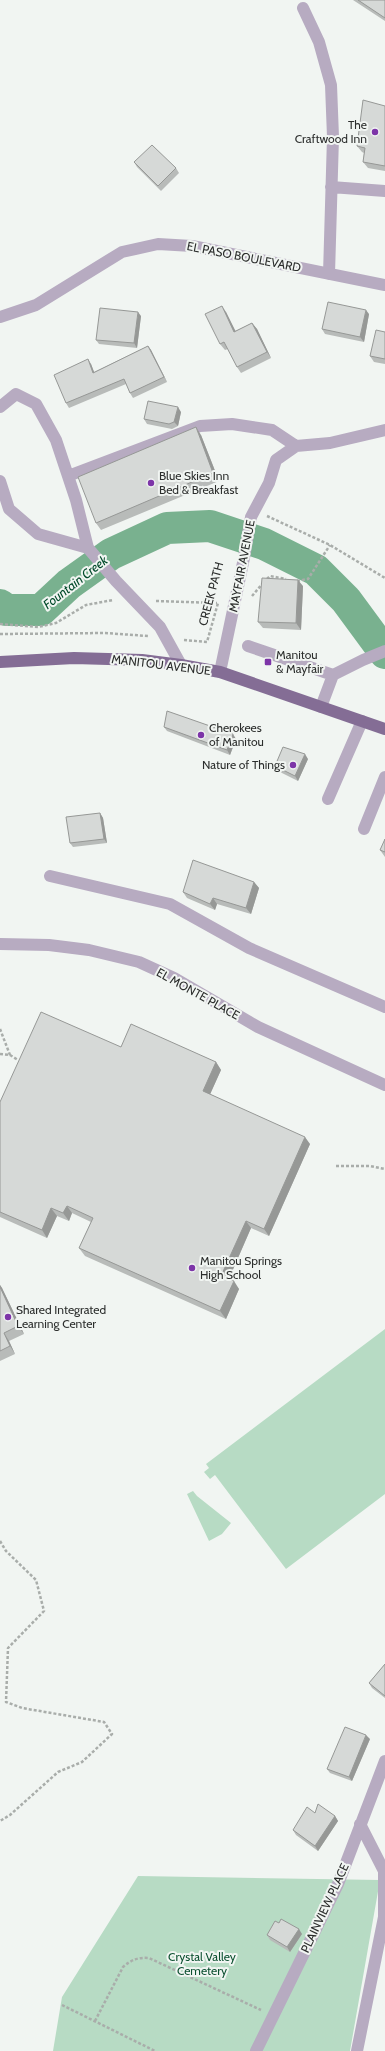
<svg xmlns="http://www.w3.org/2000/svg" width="385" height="2051" font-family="Cabin,sans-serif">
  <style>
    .green { fill: #b7dbc4 }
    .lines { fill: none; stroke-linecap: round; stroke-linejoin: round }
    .river { stroke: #79b18f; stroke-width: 32 }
    .path { stroke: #a9adaa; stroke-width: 2.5; stroke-dasharray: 3 2; stroke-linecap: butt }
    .minor { stroke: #b7abc1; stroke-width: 12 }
    .major { stroke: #846d95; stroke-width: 12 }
    .wall { fill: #b8bbb9 }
    .shaded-wall { fill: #969896 }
    .building { fill: #d6d9d7; stroke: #969896 }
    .poi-dot { fill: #7d35a8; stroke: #f1f5f2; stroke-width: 1.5 }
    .labels { text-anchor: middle; stroke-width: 4; stroke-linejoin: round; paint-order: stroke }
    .poi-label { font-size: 12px; fill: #2c2e2d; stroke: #f1f5f2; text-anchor: start }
    .street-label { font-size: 12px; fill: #2c2e2d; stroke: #f1f5f2 }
    .park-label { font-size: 12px; fill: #0b5030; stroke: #f1f5f2 }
    .water-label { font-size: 13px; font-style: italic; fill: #004a2a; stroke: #f1f5f2 }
  </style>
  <rect width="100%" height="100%" fill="#f1f5f2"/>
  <path class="green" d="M385,1329V1494L286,1569L215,1475L210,1479L204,1472L209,1468L206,1464Z
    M193,1491L197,1496L231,1523L222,1534L209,1541L187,1494Z
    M138,1876L380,1880L350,2051H53L62,1997Z"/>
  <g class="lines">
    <path class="river" d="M0,605L7,610H41L69,584L111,554L167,528L210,526L264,544L316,570L346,600L385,653"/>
    <path class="path" d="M267,516L330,545L385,578
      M267,579L270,576L286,579
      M297,581L308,579L330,545
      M252,596L263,583
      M156,601L217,603
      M0,624L38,627L56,623L86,605L113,600
      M0,634L105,633L148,636
      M184,640L207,642L218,603
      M0,1029L10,1055
      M0,1054L10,1055L18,1060
      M336,1166H370L385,1169
      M0,1541L6,1551L36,1580L44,1611L8,1648L6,1702L22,1708L104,1722L112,1734L82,1762L58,1772L10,1815L0,1821
      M62,2005L155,2051
      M95,2021L123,1967C131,1960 138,1957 149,1958L261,2010"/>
    <path class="minor" d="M303,8L319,42L331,85L333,137L329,274
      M331,187L385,191
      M0,317L36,305L122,252L158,244L192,246L385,285
      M0,407L16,394L36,404L56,440L76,500L88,548L116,581L160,627L181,665
      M68,476L200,426L232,424L272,430L296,446
      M0,481L9,509L38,534L88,548
      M248,646L333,675
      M220,672L244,558L251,517L269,483L276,460L296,446L330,443L385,430
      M321,707L333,675L363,660L385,651
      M328,799L362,721
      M364,829L385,777
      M50,876L170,904L249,948L385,1007
      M0,944L49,945L89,950L139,962L174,978L258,1027L385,1085
      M256,2051L338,1884L385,1761
      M357,2051L384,1917V1871L360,1824"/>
    <path class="major" d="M0,662L74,658L142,660L181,665L220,672L385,729"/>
  </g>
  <path class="wall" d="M353,0H385V21Z
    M385,106V171L368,168L363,162L364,153L362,152L357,146Z
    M134,162L176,168L179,173L161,191L137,167Z
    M226,312L235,331L252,323L257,329L271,358L241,373L237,367L228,349L225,350L220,344Z
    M369,314L364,342L325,334L322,329Z
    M141,316L137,348L99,344L96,340Z
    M385,332V364L374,362L370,356Z
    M148,346L151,350L167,382L133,398L130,393L126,384L69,408L66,403L91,364L94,372Z
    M181,412L178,426L172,429L147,424L144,419Z
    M201,435L219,481L101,530L96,523Z
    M303,586L301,630L263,628L258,622Z
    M164,727L236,739L230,755L167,731Z
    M308,759L298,781L278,771L275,766Z
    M100,813L103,818L107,843L73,847L70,843Z
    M385,839V857L380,850Z
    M254,882L259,888L251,914L217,904L215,910L187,898L183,892Z
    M121,1047L216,1062L221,1070L210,1094L310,1144L269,1236L251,1228L229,1279L239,1289L226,1319L85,1256L79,1248L91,1222L72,1213L69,1221L57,1216L47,1238L0,1217V1102Z
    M0,1285L2,1288L24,1334L9,1341L15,1354L0,1361Z
    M385,1664V1698L372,1688L369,1683Z
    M370,1739L352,1781L330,1773L327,1769Z
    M315,1813L335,1816L338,1821L318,1851L296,1835L293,1830Z
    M302,1934L290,1952L270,1940L267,1935Z"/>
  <path class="shaded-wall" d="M222,306L226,312L239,338L234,332Z
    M366,310L369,314L364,342L360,337Z
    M138,312L141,316L137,348L134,343Z
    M252,323L257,329L271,358L267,352Z
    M148,346L151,350L167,382L164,377Z
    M88,359L91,364L96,377L93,373Z
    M178,407L181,412L178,426L174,422Z
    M196,427L201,435L219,481L213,473Z
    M298,580L303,586L301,630L296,623Z
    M233,734L236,739L230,755L227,750Z
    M305,754L308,759L298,781L295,776Z
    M100,813L103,818L107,843L104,839Z
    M254,882L259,888L251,914L246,908Z
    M213,898L217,904L215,910L210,904Z
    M216,1062L221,1070L208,1099L203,1091Z
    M305,1137L310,1144L269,1236L264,1229Z
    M67,1206L72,1213L69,1221L63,1213Z
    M51,1208L57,1216L47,1238L42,1230Z
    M246,1221L251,1228L227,1283L221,1276Z
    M234,1281L239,1289L226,1319L220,1311Z
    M0,1285L2,1288L24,1334L18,1326L0,1287Z
    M4,1333L9,1341L15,1354L10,1346Z
    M366,1735L370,1739L352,1781L349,1777Z
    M335,1816L338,1821L318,1851L315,1846Z
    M299,1929L302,1934L290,1952L287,1947Z"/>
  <path class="building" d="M358,0H385V18Z
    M363,100L385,106V166L363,162L365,148L357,146Z
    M152,145L176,168L158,186L134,162Z
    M328,302L366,310L360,337L322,329Z
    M222,306L234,332L252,323L267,352L237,367L224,342L220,344L205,314Z
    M100,308L138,312L134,343L96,340Z
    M376,330L385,332V359L370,356Z
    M148,346L164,377L130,393L124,379L66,403L54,375L88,359L93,373Z
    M148,401L178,407L174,422L169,424L144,419Z
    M196,427L213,473L96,523L78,477Z
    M262,578L298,580L296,623L258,622Z
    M167,711L233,734L227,750L164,727Z
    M283,747L305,754L295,776L275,766Z
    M100,813L104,839L70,843L66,817Z
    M385,839V852L380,850Z
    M193,860L254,882L246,908L213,898L210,904L183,892Z
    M41,1012L121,1047L131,1024L216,1062L203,1091L305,1137L264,1229L246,1221L221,1276L234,1281L220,1311L79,1248L93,1218L67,1206L63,1213L51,1208L42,1230L0,1212V1102Z
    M0,1287L18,1326L4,1333L10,1346L0,1351Z
    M385,1664V1696L369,1683Z
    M345,1727L366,1735L349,1777L327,1769Z
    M318,1804L335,1816L315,1846L293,1830L307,1807L315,1813Z
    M281,1919L299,1929L287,1947L267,1935L275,1921L279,1923Z"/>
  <g class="poi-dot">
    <circle cx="375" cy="132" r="4"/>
    <circle cx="151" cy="483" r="4"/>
    <rect x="264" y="658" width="8" height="8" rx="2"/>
    <circle cx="201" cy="735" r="4"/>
    <circle cx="293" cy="765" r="4"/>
    <circle cx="192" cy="1268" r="4"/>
    <circle cx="8" cy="1317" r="4"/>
  </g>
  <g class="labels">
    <g class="poi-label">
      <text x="367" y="129" text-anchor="end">The<tspan x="367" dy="14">Craftwood Inn</tspan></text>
      <text x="159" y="480">Blue Skies Inn<tspan x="159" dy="14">Bed &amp; Breakfast</tspan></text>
      <text x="276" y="659">Manitou<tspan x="276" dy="14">&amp; Mayfair</tspan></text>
      <text x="209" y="732">Cherokees<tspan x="209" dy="14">of Manitou</tspan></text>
      <text x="285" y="769" text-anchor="end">Nature of Things</text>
      <text x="200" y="1265">Manitou Springs<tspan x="200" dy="14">High School</tspan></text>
      <text x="16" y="1314">Shared Integrated<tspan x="16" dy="14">Learning Center</tspan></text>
    </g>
    <g class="street-label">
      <text transform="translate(244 257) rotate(11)" y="4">EL PASO BOULEVARD</text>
      <text transform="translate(242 566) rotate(-79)" y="4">MAYFAIR AVENUE</text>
      <text transform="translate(211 594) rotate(-75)" y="4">CREEK PATH</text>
      <text transform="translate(161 665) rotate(7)" y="4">MANITOU AVENUE</text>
      <text transform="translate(198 994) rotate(29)" y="4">EL MONTE PLACE</text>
      <text transform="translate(325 1908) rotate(-65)" y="4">PLAINVIEW PLACE</text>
    </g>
    <g class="park-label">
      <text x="202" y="1961">Crystal Valley<tspan x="202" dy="14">Cemetery</tspan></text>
    </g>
    <g class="water-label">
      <text transform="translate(75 582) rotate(-38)" y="5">Fountain Creek</text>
    </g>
  </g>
</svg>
